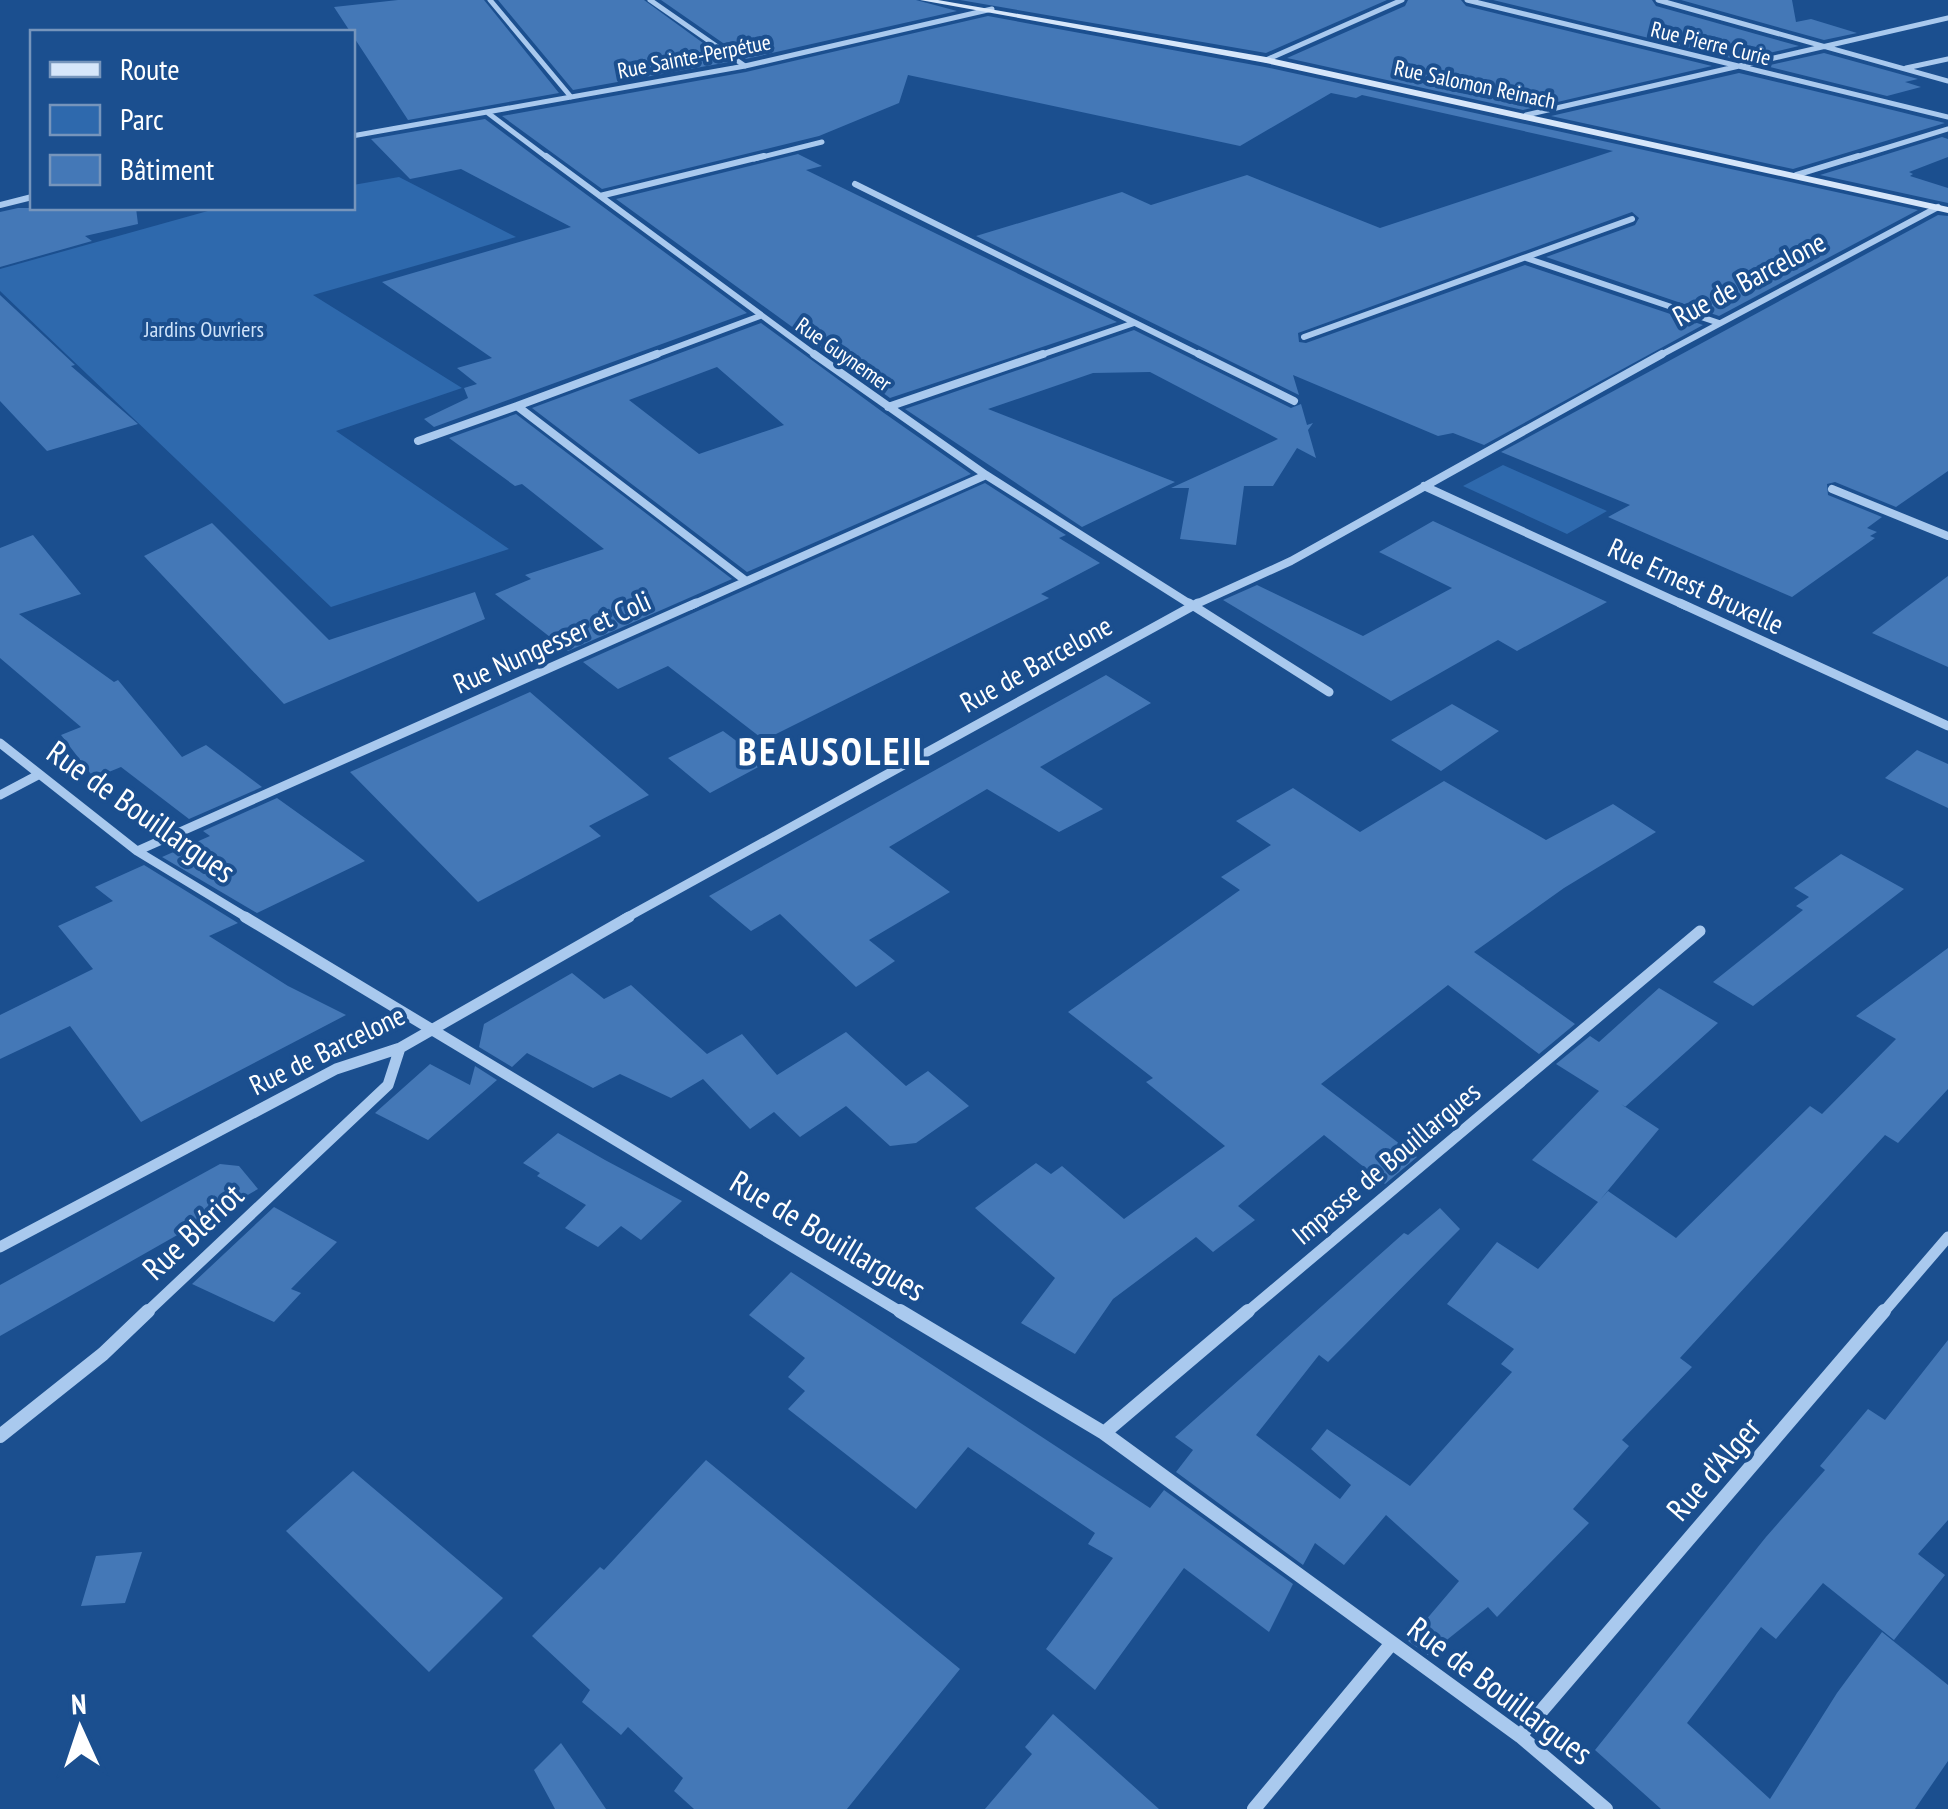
<svg xmlns="http://www.w3.org/2000/svg" width="1948" height="1809" font-family="'PT Sans Narrow',sans-serif">
  <style>
    .green { fill: #2e69ad }
    .building { fill: #4478b7; fill-rule: evenodd }
    .lines { fill: none; stroke-linecap: round; stroke-linejoin: round }
    .street-far5 { stroke: #a9c9ee; stroke-width: 5 }
    .street-far4 { stroke: #a9c9ee; stroke-width: 6 }
    .street-far3 { stroke: #a9c9ee; stroke-width: 8 }
    .street-far2 { stroke: #a9c9ee; stroke-width: 9 }
    .street-far1 { stroke: #a9c9ee; stroke-width: 11 }
    .street { stroke: #a9c9ee; stroke-width: 14 }
    .secondary { fill: #d6e6fa; fill-rule: evenodd }
    .labels { text-anchor: middle; stroke-width: 8; stroke-linejoin: round; paint-order: stroke }
    .far-street-label { font-size: 22px; fill: #fff; stroke: #1b4f8f }
    .far-park-label { font-size: 22px; fill: #cfe3fa; stroke: #1b4f8f }
    .street-label { font-size: 28px; fill: #fff; stroke: #1b4f8f }
    .near-street-label { font-size: 32px; fill: #fff; stroke: #1b4f8f }
    .district-label { font-size: 38px; font-weight: bold; letter-spacing: 2.5px; fill: #fff; stroke: #1b4f8f }
  </style>
  <rect width="100%" height="100%" fill="#1b4f8f"/>
  <path class="green" d="M399,177L516,237L313,295L462,388L336,431L509,549L331,607L0,291V269L215,209L352,208L353,185Z
    M1503,465L1607,511L1567,534L1463,486Z"/>
  <path class="building" d="M398,0H484L559,93L408,120L334,7Z
    M498,0H644L729,62L573,90Z
    M661,0H916L957,11L746,59Z
    M960,0H1387L1266,53Z
    M1408,0H1461L1466,6L1712,66L1523,110L1287,58L1405,6Z
    M1493,0H1652L1656,6L1799,46L1739,60Z
    M1681,0H1792L1796,22L1811,19L1857,33L1824,40Z
    M988,16L1265,67L1918,210L1719,316L1546,257L1635,225L1639,218L1632,212L1298,333L1299,342L1306,343L1525,265L1703,325L1484,445L1453,433L1438,436L1293,375L1299,395L976,236L1122,192L1151,205L1247,175L1380,228L1613,151L1362,95L1356,98L1331,93L1240,146L908,75L899,103L819,136L602,189L502,116L746,72Z
    M1824,53L1918,79L1905,82L1921,87L1887,96L1766,66Z
    M1739,73L1860,102L1945,123L1793,169L1551,116Z
    M485,119L545,164L747,313L434,427L424,419L468,398L464,388L477,384L457,368L492,358L382,282L571,227L461,169L410,179L371,139Z
    M1942,137L1948,139V157L1909,172L1913,174L1910,176L1948,188V203L1820,175Z
    M798,154L822,166L806,170L1117,322L890,398L616,199Z
    M18,208H136L138,224L85,236L92,241L0,267V212Z
    M1938,215L1948,216V471L1896,507L1835,482L1827,484L1828,495L1882,517L1867,528L1877,532L1870,536L1875,538L1792,597L1608,517L1630,505L1501,452Z
    M0,295L75,365L71,366L138,424L47,451L0,401Z
    M761,323L884,413L971,474L747,572L532,408ZM717,367L784,425L699,454L629,400Z
    M1134,330L1291,408L1301,404L1307,425L1313,423L1308,430L1316,458L1297,448L1273,486H1244L1236,545L1180,539L1189,488H1171L1278,439L1150,372L1093,373L988,409L1175,482L1082,527L905,409Z
    M516,414L732,579L568,651L495,594L531,579L525,575L604,549L522,484L515,486L449,438Z
    M985,483L1066,535L1059,538L1100,563L1041,594L1049,598L764,740L668,666L618,689L583,662Z
    M1433,521L1607,602L1517,651L1498,640L1391,701L1223,600L1257,585L1363,636L1452,588L1379,552Z
    M212,523L329,640L475,592L485,619L284,704L144,556Z
    M33,535L81,594L19,614L114,682L118,680L182,757L206,745L262,787L189,819L121,767L94,778L61,735L81,727L0,658V548Z
    M1948,576V667L1872,633Z
    M1106,675L1151,703L1040,767L1103,809L1059,832L987,789L889,847L950,892L869,940L895,961L856,987L780,914L751,931L709,896Z
    M530,692L649,795L589,826L601,836L478,902L350,772Z
    M1452,704L1499,731L1441,771L1391,740Z
    M723,731L766,763L710,793L668,758Z
    M1917,750L1948,764V808L1885,778Z
    M1444,781L1546,840L1613,804L1656,832L1564,888L1474,952L1575,1024L1539,1054L1448,985L1321,1084L1417,1157L1385,1184L1324,1135L1238,1206L1255,1220L1213,1252L1196,1237L1113,1299L1075,1354L1021,1323L1055,1278L975,1208L1036,1163L1051,1174L1062,1166L1124,1219L1225,1146L1146,1082L1153,1078L1068,1012L1240,890L1221,877L1271,845L1236,821L1293,788L1360,832Z
    M277,798L365,861L257,913L162,857L210,836L203,831Z
    M1841,854L1904,889L1753,1006L1713,982L1803,910L1796,906L1809,897L1794,888Z
    M144,865L238,923L209,936L288,986L346,1015L141,1122L70,1026L0,1059V1015L93,969L58,926L113,901L95,887Z
    M1948,948V1089L1898,1143L1885,1135L1680,1358L1692,1367L1622,1440L1629,1446L1573,1509L1589,1523L1497,1617L1488,1607L1428,1655L1408,1641L1459,1581L1386,1515L1344,1565L1315,1543L1303,1565L1176,1472L1193,1450L1175,1437L1404,1233L1408,1235L1440,1208L1460,1229L1328,1362L1319,1355L1256,1435L1340,1499L1351,1485L1311,1449L1327,1429L1410,1486L1512,1372L1501,1364L1514,1349L1447,1304L1497,1242L1538,1269L1598,1202L1532,1160L1599,1091L1556,1064L1590,1036L1599,1042L1659,988L1718,1023L1625,1107L1621,1104L1659,1129L1600,1200L1608,1191L1676,1238L1810,1106L1822,1114L1896,1039L1856,1016Z
    M572,973L604,999L631,985L707,1054L742,1034L777,1075L846,1032L906,1086L928,1071L969,1106L916,1143L890,1146L846,1106L800,1137L774,1112L750,1129L703,1079L671,1098L620,1074L593,1088L527,1053L512,1067L479,1047L484,1024Z
    M430,1064L470,1085L475,1066L497,1080L428,1140L375,1113Z
    M558,1133L605,1160L682,1201L641,1240L621,1226L598,1247L565,1228L586,1205L537,1176L540,1173L523,1163Z
    M220,1164L239,1166L258,1189L0,1336V1285Z
    M274,1207L337,1242L291,1289L301,1293L274,1322L192,1284Z
    M791,1272L1150,1508L1164,1490L1293,1584L1269,1632L1184,1568L1095,1690L1046,1649L1113,1558L1088,1544L1095,1533L968,1447L916,1509L788,1409L805,1391L788,1377L805,1358L749,1315Z
    M1948,1340V1520L1918,1554L1945,1575L1894,1640L1823,1583L1776,1639L1761,1627L1687,1723L1770,1799L1837,1693L1882,1632L1948,1685V1761L1915,1809H1661L1595,1750L1766,1537L1825,1470L1820,1466L1868,1409L1885,1420Z
    M706,1460L960,1669L847,1809H694L674,1791L683,1778L628,1727L621,1735L582,1702L590,1690L532,1636L600,1567L604,1570Z
    M353,1471L503,1598L429,1672L286,1531Z
    M142,1552L125,1603L81,1606L96,1556Z
    M1053,1714L1159,1809H985L1032,1754L1025,1747Z
    M561,1743L577,1766L606,1809H555L534,1770Z"/>
  <g class="lines">
    <path class="street-far5" d="M490,0L571,97
      M650,0L745,66
      M1467,0L1948,117
      M1658,0L1948,81
      M1266,60L1402,0
      M1906,68L1948,59
      M488,113L549,159
      M1526,115L1948,18
      M352,136L745,66L992,9
      M754,159L822,142
      M1850,159L1948,129"/>
    <path class="street-far4" d="M546,156L818,357
      M1796,175L1858,156
      M855,184L1204,357
      M600,196L764,156
      M0,205L32,197
      M1526,258L1719,323
      M1304,337L1632,219
      M650,357L760,316
      M1035,357L1134,323
      M1657,357L1938,207"/>
    <path class="street-far3" d="M657,354L517,406L746,581
      M814,354L986,475L1193,606
      M1199,354L1294,401
      M888,407L1043,354
      M418,441L517,406
      M1424,486L1686,606
      M1832,489L1948,536
      M690,606L986,475
      M1192,606L1291,561L1662,354"/>
    <path class="street-far2" d="M1189,603L1329,692
      M1680,603L1948,726
      M0,743L137,851L249,919
      M0,795L38,775
      M137,851L696,603
      M624,919L1198,603"/>
    <path class="street-far1" d="M245,917L904,1314
      M0,1247L336,1069L400,1048L629,917
      M145,1314L388,1085L400,1048
      M1245,1314L1700,931
      M1882,1314L1948,1237"/>
    <path class="street" d="M900,1311L1104,1433L1520,1736L1606,1809
      M1104,1433L1248,1311
      M0,1436L103,1354L148,1311
      M1520,1736L1884,1311
      M1254,1809L1392,1643"/>
    <path class="secondary" d="M920,0H938L1266,57L1948,207V213L1266,63Z"/>
  </g>
  <g class="labels">
    <g class="far-street-label">
      <text transform="translate(1711 43) rotate(14)" y="8">Rue Pierre Curie</text>
      <text transform="translate(694 56) rotate(-11)" y="8">Rue Sainte-Perpétue</text>
      <text transform="translate(1475 84) rotate(12)" y="8">Rue Salomon Reinach</text>
      <text transform="translate(844 354) rotate(35)" y="8">Rue Guynemer</text>
    </g>
    <g class="far-park-label">
      <text x="204" y="337">Jardins Ouvriers</text>
    </g>
    <g class="street-label">
      <text transform="translate(1749 279) rotate(-28)" y="10">Rue de Barcelone</text>
      <text transform="translate(1696 586) rotate(25)" y="10">Rue Ernest Bruxelle</text>
      <text transform="translate(552 642) rotate(-24)" y="10">Rue Nungesser et Coli</text>
      <text transform="translate(1036 664) rotate(-29)" y="10">Rue de Barcelone</text>
      <text transform="translate(327 1050) rotate(-26)" y="10">Rue de Barcelone</text>
      <text transform="translate(1386 1163) rotate(-40)" y="10">Impasse de Bouillargues</text>
    </g>
    <g class="near-street-label">
      <text transform="translate(141 812) rotate(35)" y="11">Rue de Bouillargues</text>
      <text transform="translate(193 1232) rotate(-43)" y="11">Rue Blériot</text>
      <text transform="translate(828 1236) rotate(31)" y="11">Rue de Bouillargues</text>
      <text transform="translate(1714 1469) rotate(-49)" y="11">Rue d'Alger</text>
      <text transform="translate(1500 1691) rotate(37)" y="11">Rue de Bouillargues</text>
    </g>
    <g class="district-label">
      <text x="835" y="765">BEAUSOLEIL</text>
    </g>
  </g>
  <rect x="30" y="30" width="325" height="180" fill="#1b4f8f" stroke="#7695bc" stroke-width="2.5"/>
  <rect x="50" y="62" width="50" height="15" fill="#d6e6fa" stroke="#7695bc" stroke-width="2.5"/>
  <text x="120" y="80" font-size="30" fill="#ffffff">Route</text>
  <rect x="50" y="105" width="50" height="30" fill="#2e69ad" stroke="#7695bc" stroke-width="2.5"/>
  <text x="120" y="130" font-size="30" fill="#ffffff">Parc</text>
  <rect x="50" y="155" width="50" height="30" fill="#4478b7" stroke="#7695bc" stroke-width="2.5"/>
  <text x="120" y="180" font-size="30" fill="#ffffff">Bâtiment</text>
  <g transform="translate(80 1729) rotate(357)" stroke="#1b4f8f" stroke-width="8" paint-order="stroke">
  <path d="M0-8L18 38L0 25L-18 38Z" fill="#ffffff"/>
  <text y="-15" font-size="28" font-weight="bold" text-anchor="middle" fill="#ffffff">N</text>
  </g>
</svg>
